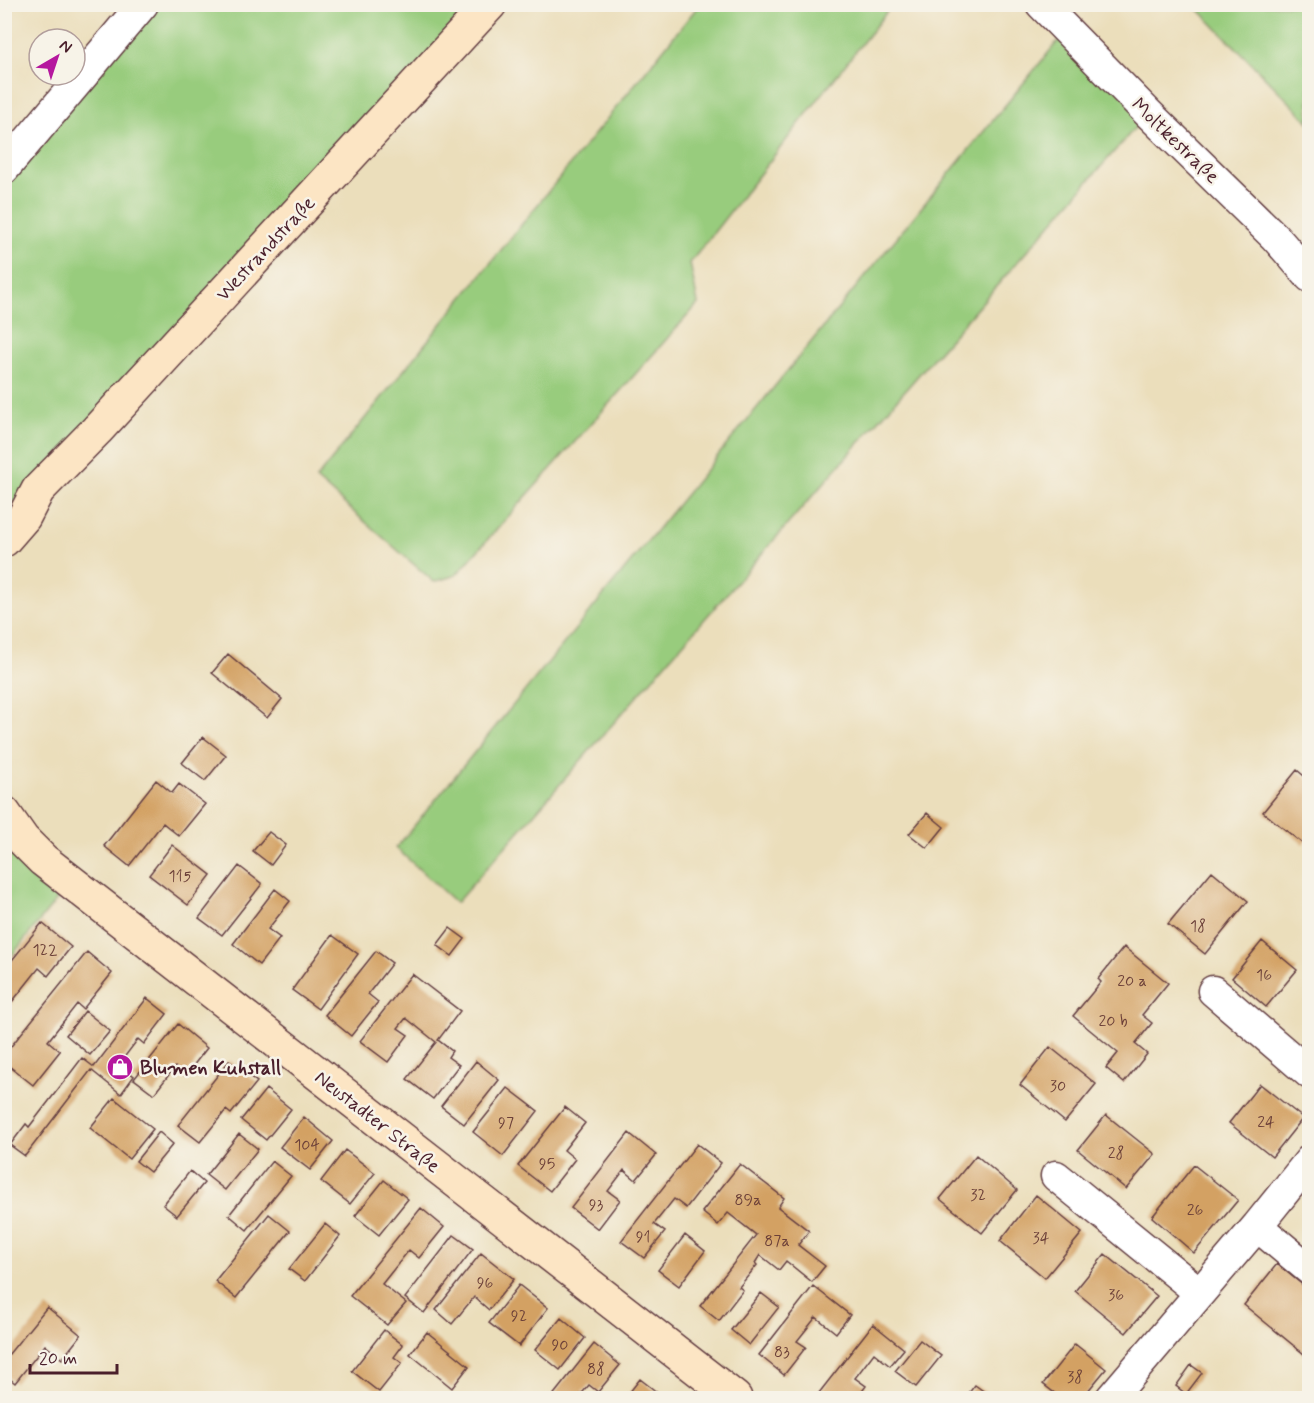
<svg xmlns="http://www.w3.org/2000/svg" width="1314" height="1403" font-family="Mynerve,sans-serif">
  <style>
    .green { fill: #98cc7d; stroke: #717654; stroke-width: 1.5 }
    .building { fill: #d3a164 }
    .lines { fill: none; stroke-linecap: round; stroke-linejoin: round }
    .minor-casing { stroke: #623c41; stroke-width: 33 }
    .secondary-casing { stroke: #623c41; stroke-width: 36 }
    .minor { stroke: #fff; stroke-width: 30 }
    .secondary { stroke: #fce5c4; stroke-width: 33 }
    .labels { text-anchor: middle; stroke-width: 5; stroke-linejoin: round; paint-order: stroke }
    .number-label { font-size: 16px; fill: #6c4039 }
    .street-label { font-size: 20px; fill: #4a1f2b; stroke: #f7f3e8 }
    .poi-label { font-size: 20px; font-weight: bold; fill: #4a1f2b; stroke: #f7f3e8; text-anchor: start }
  </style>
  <rect width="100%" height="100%" fill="#f7f3e8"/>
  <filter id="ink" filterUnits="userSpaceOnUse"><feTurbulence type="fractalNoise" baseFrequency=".0167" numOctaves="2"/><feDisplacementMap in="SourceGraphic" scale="12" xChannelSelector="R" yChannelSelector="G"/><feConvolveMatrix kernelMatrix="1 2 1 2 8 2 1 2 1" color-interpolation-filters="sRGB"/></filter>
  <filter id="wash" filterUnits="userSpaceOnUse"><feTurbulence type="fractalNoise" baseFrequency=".008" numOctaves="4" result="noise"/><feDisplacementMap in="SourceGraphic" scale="24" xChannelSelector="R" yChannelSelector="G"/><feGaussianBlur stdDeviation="1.35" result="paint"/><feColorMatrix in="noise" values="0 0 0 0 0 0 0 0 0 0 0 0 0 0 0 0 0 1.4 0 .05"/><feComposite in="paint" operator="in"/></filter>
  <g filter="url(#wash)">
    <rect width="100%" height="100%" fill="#ebdebb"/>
    <path class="green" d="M142,5H490L5,512V168Z
      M699,5H892L690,263L698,304L456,575L434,582L316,479Z
      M1194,5H1309V122Z
      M1067,30L1148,113L456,903L396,848Z
      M5,838L71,882L5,964Z"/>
    <g id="blocks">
      <path class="building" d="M228,654L282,699L267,718L212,673Z
        M203,737L226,755L205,781L182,763Z
        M1297,770L1310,781V836L1303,844L1263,812Z
        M156,780L172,793L179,784L205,804L179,836L163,823L129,866L104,846Z
        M927,813L944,827L927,848L909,834Z
        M269,832L286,845L271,865L253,851Z
        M172,845L211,875L188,905L149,875Z
        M239,866L262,884L222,935L199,918Z
        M1212,871L1248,901L1205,954L1168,924Z
        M275,889L290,901L268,929L280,938L259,965L233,944Z
        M42,923L71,947L48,976L39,968L4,1012V970Z
        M450,928L465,939L452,956L437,945Z
        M332,935L358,954L318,1009L292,990Z
        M1262,941L1297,970L1266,1007L1232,978Z
        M1124,947L1168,983L1142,1015L1152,1023L1135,1044L1147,1054L1124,1083L1106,1068L1118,1053L1073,1016L1101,982L1098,979Z
        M376,951L392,963L368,994L378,1002L351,1036L325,1015Z
        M87,952L112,973L83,1009L77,1004L48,1041L60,1051L33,1085L4,1062V1055Z
        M412,974L460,1011L438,1040L452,1051L448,1057L459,1065L433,1099L407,1079L436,1042L406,1018L398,1028L408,1035L388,1062L360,1041Z
        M147,998L167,1014L144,1044L138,1039L119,1064L134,1076L121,1094L91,1070L25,1156L10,1145L26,1124L29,1127L82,1058L94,1067Z
        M85,1011L110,1031L90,1055L66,1035Z
        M178,1024L207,1048L185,1076L175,1067L154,1094L134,1079Z
        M1050,1047L1096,1084L1065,1122L1020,1085Z
        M229,1061L257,1082L231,1114L226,1110L200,1142L178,1125Z
        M476,1061L499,1080L464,1124L441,1106Z
        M1260,1084L1303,1118L1272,1157L1229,1123Z
        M508,1088L538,1111L503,1156L473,1132Z
        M266,1089L291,1109L266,1140L241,1120Z
        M114,1098L153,1129L129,1159L90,1128Z
        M565,1107L585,1123L564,1150L575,1159L550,1191L518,1166Z
        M1106,1115L1155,1154L1126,1189L1078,1150Z
        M304,1117L333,1141L310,1170L280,1147Z
        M159,1132L173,1144L150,1172L136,1161Z
        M629,1133L656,1155L636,1180L624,1170L608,1191L620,1200L598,1229L571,1208Z
        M239,1134L258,1149L225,1190L206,1175Z
        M697,1144L721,1163L686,1208L674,1199L654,1224L665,1232L644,1258L621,1241Z
        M345,1150L375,1173L350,1204L321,1181Z
        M976,1155L1017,1190L982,1233L940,1199Z
        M272,1161L291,1176L247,1230L229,1215Z
        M740,1164L784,1198L778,1207L809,1231L798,1245L825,1266L812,1282L786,1261L779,1270L760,1255L755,1263L757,1265L739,1287L743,1290L719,1321L700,1306L756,1235L728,1213L718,1225L702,1212Z
        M1194,1165L1238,1200L1194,1253L1152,1217Z
        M190,1171L204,1183L177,1216L163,1205Z
        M384,1180L408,1199L379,1235L355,1216Z
        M1036,1195L1082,1233L1045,1278L1000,1241Z
        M421,1208L444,1227L419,1258L409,1250L382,1284L406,1303L387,1325L350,1296Z
        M269,1214L290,1231L236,1298L215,1281Z
        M325,1224L340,1236L305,1281L289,1269Z
        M454,1235L473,1249L424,1313L405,1298Z
        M685,1235L705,1251L679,1286L658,1270Z
        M481,1253L514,1279L489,1310L474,1297L452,1324L436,1310Z
        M1105,1254L1157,1296L1126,1333L1075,1291Z
        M1277,1264L1310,1291V1359L1244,1305Z
        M519,1285L548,1308L519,1346L489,1323Z
        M813,1286L850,1315L836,1333L816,1317L797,1341L806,1347L784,1375L759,1355Z
        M761,1293L779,1307L749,1345L731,1330Z
        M47,1307L81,1335L62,1359L45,1345L15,1383L4,1374V1360Z
        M561,1318L585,1338L560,1370L535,1350Z
        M873,1324L904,1349L890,1366L874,1353L855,1378L866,1386L857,1398H815Z
        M384,1330L403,1345L394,1357L402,1363L379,1392L352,1371Z
        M427,1332L469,1366L452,1388L410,1354Z
        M920,1340L941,1356L916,1387L895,1371Z
        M594,1344L620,1365L598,1392L589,1385L578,1398H551Z
        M1075,1344L1106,1369L1082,1398H1061L1043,1384Z
        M1191,1365L1202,1373L1186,1394L1176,1386Z
        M640,1379L662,1396L660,1398H625Z
        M975,1385L993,1398H965Z"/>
    </g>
  </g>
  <g filter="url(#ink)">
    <use href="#blocks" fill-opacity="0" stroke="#623c41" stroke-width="1.5"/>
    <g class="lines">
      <defs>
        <path id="minor" d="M1041,4L1148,113L1275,237L1310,277
          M4,169L143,4
          M1213,991L1310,1074
          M1056,1176L1200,1293
          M1257,1226L1310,1270
          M1111,1398L1257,1226L1310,1160"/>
        <path id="secondary" d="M4,540L24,517L38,490L97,430L490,4
          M4,813L23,840L43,860L735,1398"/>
      </defs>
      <use href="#minor" class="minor-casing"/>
      <use href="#secondary" class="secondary-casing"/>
      <use href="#minor" class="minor"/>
      <use href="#secondary" class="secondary"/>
    </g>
  </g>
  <defs>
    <symbol id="shop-disc" viewBox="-11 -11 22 22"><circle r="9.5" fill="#b5179e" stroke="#f7f3e8"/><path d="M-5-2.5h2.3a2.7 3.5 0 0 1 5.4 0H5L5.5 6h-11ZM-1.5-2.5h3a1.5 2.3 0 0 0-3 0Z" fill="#fff"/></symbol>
  </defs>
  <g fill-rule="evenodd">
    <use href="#shop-disc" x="105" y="1052" width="30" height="30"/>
  </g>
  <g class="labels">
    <g class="number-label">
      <text x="180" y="881">115</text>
      <text x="1198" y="931">18</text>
      <text x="45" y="955">122</text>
      <text x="1264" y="980">16</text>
      <text x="1132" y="986">20 a</text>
      <text x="1113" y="1026">20 b</text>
      <text x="1058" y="1091">30</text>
      <text x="1266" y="1127">24</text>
      <text x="506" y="1128">97</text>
      <text x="307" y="1150">104</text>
      <text x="1116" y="1158">28</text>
      <text x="547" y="1169">95</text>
      <text x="978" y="1200">32</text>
      <text x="748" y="1205">89a</text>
      <text x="596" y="1210">93</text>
      <text x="1195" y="1215">26</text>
      <text x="643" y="1242">91</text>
      <text x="1041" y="1243">34</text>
      <text x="777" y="1246">87a</text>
      <text x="485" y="1288">96</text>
      <text x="1116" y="1300">36</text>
      <text x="519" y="1321">92</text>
      <text x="560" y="1350">90</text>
      <text x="782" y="1357">83</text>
      <text x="596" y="1374">88</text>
      <text x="1075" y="1382">38</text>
    </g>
    <g class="street-label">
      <text transform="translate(1176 140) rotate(44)" y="7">Moltkestraße</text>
      <text transform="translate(265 248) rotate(-47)" y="7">Westrandstraße</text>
      <text transform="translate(378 1121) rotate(38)" y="7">Neustadter Straße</text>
    </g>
    <g class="poi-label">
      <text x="140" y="1074">Blumen Kuhstall</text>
    </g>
  </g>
  <rect width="1314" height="1403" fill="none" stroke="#f7f3e8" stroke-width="24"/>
  <g transform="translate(57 57) rotate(39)"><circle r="28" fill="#f7f3e8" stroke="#b29e9c" stroke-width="1.5"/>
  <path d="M0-4.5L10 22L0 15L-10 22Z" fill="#b5179e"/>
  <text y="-9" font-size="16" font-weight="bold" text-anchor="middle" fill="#4a1f2b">N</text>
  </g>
  <path d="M30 1364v9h87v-9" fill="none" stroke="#4a1f2b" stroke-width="3"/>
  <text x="39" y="1364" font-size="18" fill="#4a1f2b" stroke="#f7f3e8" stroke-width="4.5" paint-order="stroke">20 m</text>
</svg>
